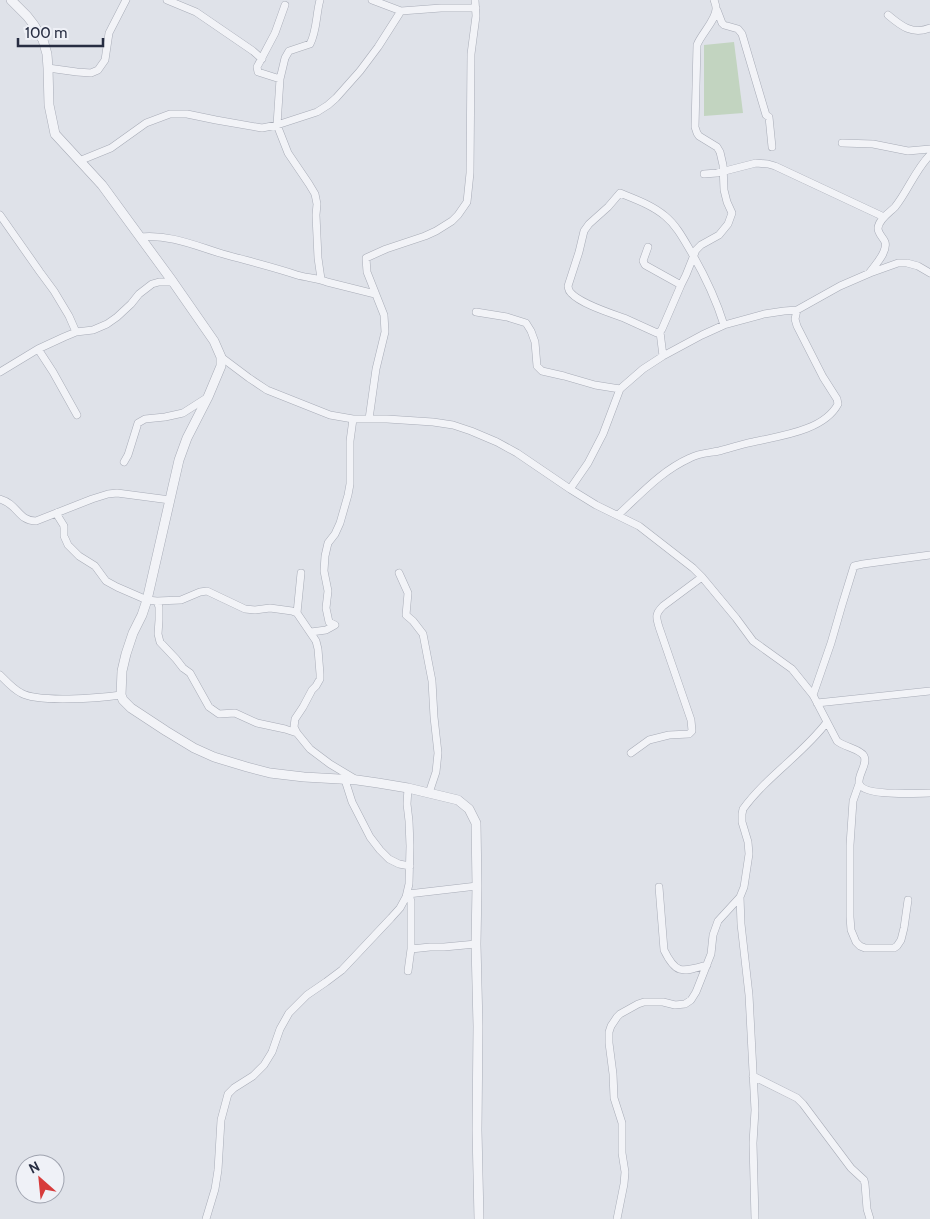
<svg xmlns="http://www.w3.org/2000/svg" width="930" height="1219" font-family="Cabin,sans-serif">
  <style>
    .green { fill: #c2d4c0 }
    .lines { fill: none; stroke-linecap: round; stroke-linejoin: round }
    .minor-casing { stroke: #a8acb7; stroke-width: 8 }
    .tertiary-casing { stroke: #a8acb7; stroke-width: 10 }
    .minor { stroke: #f2f3f7; stroke-width: 7 }
    .tertiary { stroke: #f2f3f7; stroke-width: 9 }
  </style>
  <rect width="100%" height="100%" fill="#dfe2e9"/>
  <path class="green" d="M734,42L743,113L704,116V45Z"/>
  <g class="lines">
    <defs>
      <path id="minor" d="M167,0L196,12L253,51L262,59
        M320,0C316,14 317,31 310,44L289,51L285,58L280,79L277,125L288,153L309,184L315,194L317,204L316,215L318,258L321,279
        M372,0L401,11L441,8H476
        M717,10L722,23L724,25L738,29L742,34L766,115L769,117L772,147
        M888,15C901,26 912,35 930,28
        M48,68L77,72L91,73L98,70L105,60L109,33L126,0
        M280,79L258,72L257,67L275,33L285,5
        M842,143L873,144L908,151L930,149
        M79,161L111,148L146,123L170,114H187L216,120L262,128L277,125L317,112L328,105L336,98L360,71L378,47L401,11
        M704,174L717,173L756,163L768,164L775,166L884,217
        M0,215L40,272L54,291L69,316L76,332
        M140,237C170,234 196,246 223,254C248,261 273,267 297,275C307,278 318,278 327,282L375,294
        M648,247L643,261L645,265L681,285
        M870,272C875,265 888,252 885,242C883,237 878,234 878,228C879,219 889,213 895,207C908,191 915,170 930,155
        M476,312L507,317L526,323L531,331L535,342L537,366L542,371L564,376L595,385L620,389
        M660,332L657,333C646,328 635,323 624,318C610,313 581,304 571,293C568,290 569,290 568,286L579,252L584,231L589,224L608,207L620,193C635,199 652,205 665,216C676,225 683,238 690,250C704,274 716,299 724,325
        M38,349L53,372L77,415
        M663,356L702,335L724,325L764,314L784,311L797,310L840,286L870,273L898,263H907L918,266L930,273
        M221,357L249,378L267,390L330,415L353,419H387L433,422L453,425L471,431L497,442L517,453L570,489L596,505L639,526L693,568L702,577L736,618L753,641L792,669L813,695L837,741C844,747 860,749 864,756C868,764 858,774 859,783C862,797 918,793 930,793
        M0,372L38,349L64,337L76,332L93,330L107,324L117,317L131,304L139,294L152,284L159,282H173
        M369,419L376,369L385,332L384,315L367,272L366,258L386,249L425,236L436,231L452,221L458,215L467,202L470,173L471,54L476,16L475,0
        M124,462L128,455L138,423L145,419L165,417L183,413L208,397
        M570,489L588,463L603,434L620,389L643,369L663,356L660,332L662,329L681,285L686,275L696,250L701,245L719,235L728,224L732,213L727,202L724,190L723,165L720,152L717,147L699,136L697,133L695,127L697,45C701,34 717,19 716,8C716,5 715,3 714,0
        M0,499C18,504 18,521 36,521L92,499L108,494L117,493L170,500
        M56,513L64,526V536L68,545L79,556L95,566L106,581L117,587L147,600L157,601L181,600L200,592L207,591L245,609L255,610L270,608L292,611L297,613L316,641L318,649L320,674V679L316,686L312,690L303,707L295,719L294,727L297,733L310,749L330,764L355,779
        M618,515C641,494 661,471 690,458C699,453 709,453 719,451C731,448 742,444 753,442C779,436 824,431 838,404L837,399L823,377L797,326L795,319L797,310
        M399,573L408,593L406,615L413,621L423,634L432,681L434,717L438,753L436,772L429,793
        M157,601L159,607V620L158,634L160,642L176,659L183,668L190,673L209,707L219,714L235,713L257,723L285,729L297,733
        M297,613L301,573
        M311,632L326,630L335,625L329,622L326,608L328,591L324,571L325,556L328,543L335,534L340,523L348,495L350,484V441L353,419
        M0,675C6,681 13,689 21,693C38,703 100,698 121,695
        M813,695L831,643L842,605L854,566L863,564L930,555
        M817,703L930,691
        M631,753L649,740L669,735L689,734L692,731L691,720L659,627C656,617 655,614 663,606L702,577
        M345,780L352,802L370,837L380,850L389,859L399,864L410,866
        M859,784L853,801L850,845V917L851,930L856,942L860,946L865,948H894L897,946L901,940L904,928L908,900
        M659,887L664,950C676,975 682,972 707,965
        M740,897L741,924L749,995L755,1110L753,1143L755,1219
        M411,949L430,947H444L476,944
        M408,971L411,949V901L408,894L477,886
        M753,1076L797,1098L803,1104L851,1168L864,1180L865,1184L867,1209L870,1219
        M206,1219L215,1189L218,1170L221,1120L228,1094L234,1088L253,1076L264,1065L272,1052L280,1029L289,1013L307,995L326,982L342,970L391,918L400,908L406,897L409,884L410,846L409,821L407,804L408,788
        M617,1219L624,1184L625,1172L622,1153V1123L614,1098L613,1074L609,1043V1032L611,1026L617,1017L620,1014L638,1004L644,1002H663L675,1005L685,1004L691,1000L696,992L711,954L713,935L718,921L740,897L744,887L749,854L748,842L742,822V814L743,809C767,776 803,754 827,722"/>
      <path id="tertiary" d="M11,0L27,16L34,25L43,40L47,54L48,68L49,105L55,134L102,185L173,282L214,341L221,357V366L208,397L187,438L179,460L147,600L142,615L133,633L126,654L122,671L121,695L123,700L131,708L166,731L194,748L214,757L247,767L270,773L304,777L357,780L378,783L408,788L458,800L469,809L476,823L477,886L476,944L478,1026L477,1130L479,1219"/>
    </defs>
    <use href="#minor" class="minor-casing"/>
    <use href="#tertiary" class="tertiary-casing"/>
    <use href="#minor" class="minor"/>
    <use href="#tertiary" class="tertiary"/>
  </g>
  <g transform="translate(40 1179) rotate(333)"><circle r="24" fill="#eff1f7" stroke="#9fa3af"/>
  <path d="M0-4L9 19L0 12L-9 19Z" fill="#d73b3b"/>
  <text y="-8" font-size="14" font-weight="bold" text-anchor="middle" fill="#272d42">N</text>
  </g>
  <path d="M18 38v8h85v-8" fill="none" stroke="#272d42" stroke-width="2.5"/>
  <text x="25" y="38" font-size="15" fill="#272d42" stroke="#eff1f7" stroke-width="4" paint-order="stroke">100 m</text>
</svg>
